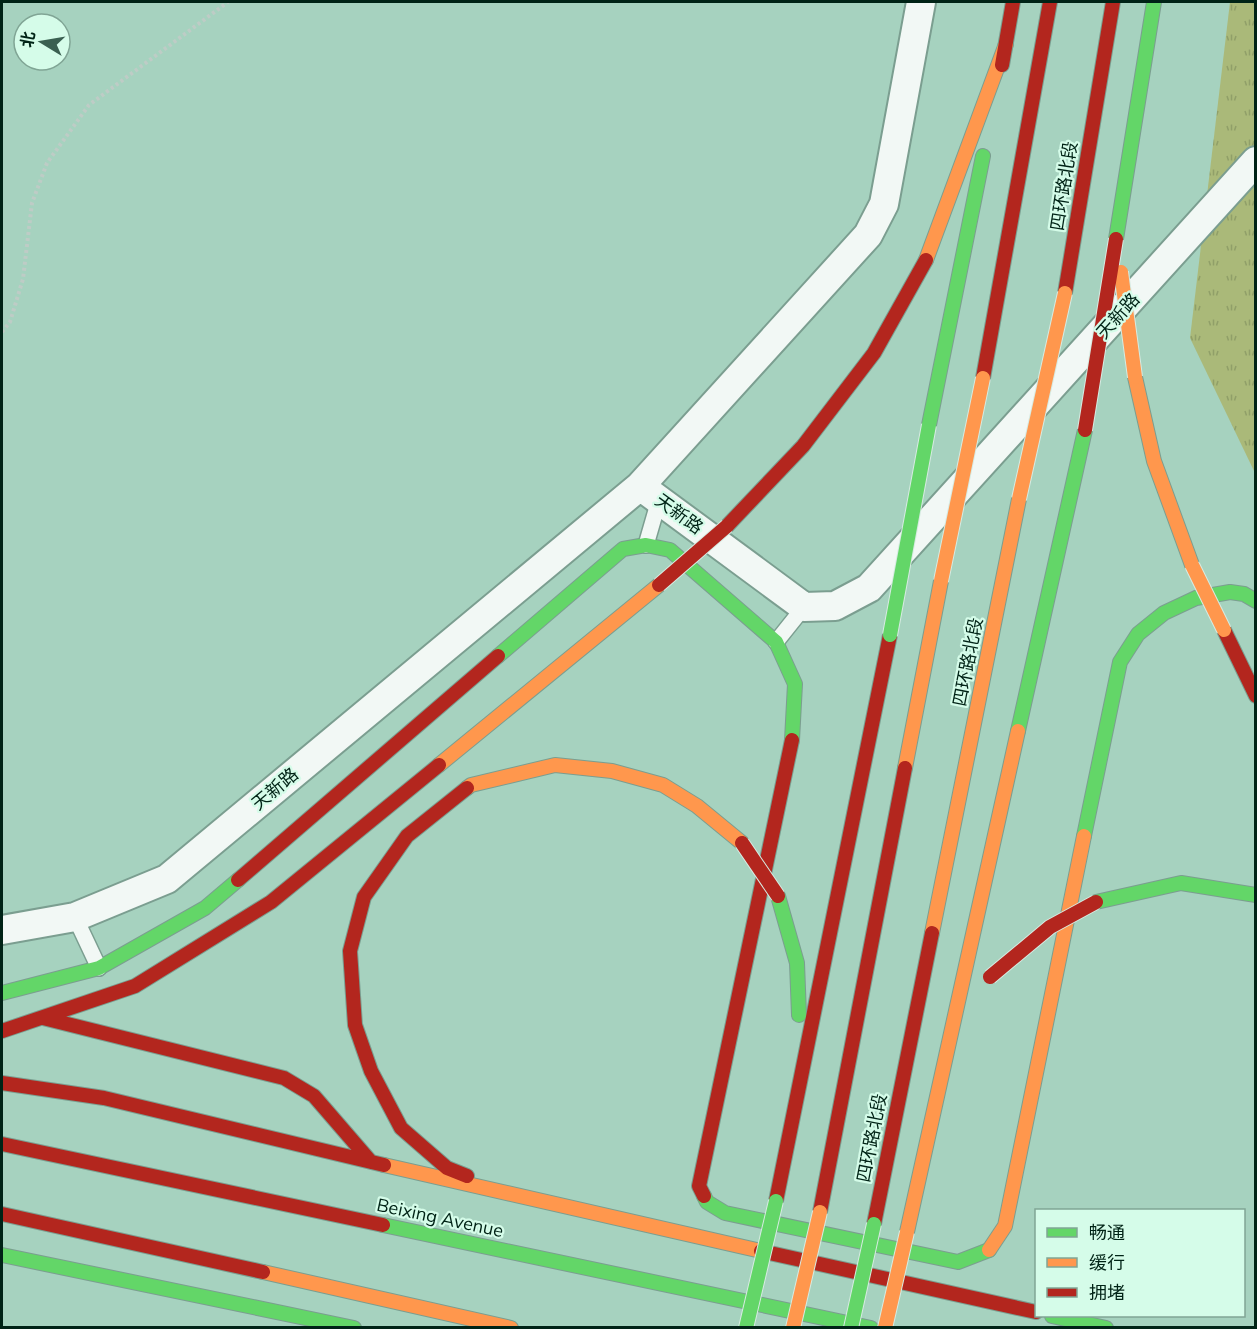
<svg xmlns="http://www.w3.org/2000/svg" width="1257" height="1329" font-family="Mulish,'Noto Sans SC',sans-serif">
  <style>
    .grass { fill: url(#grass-tufts) }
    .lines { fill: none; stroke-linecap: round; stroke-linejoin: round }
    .lane-casing { stroke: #7b9e90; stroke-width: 18 }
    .street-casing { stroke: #7b9e90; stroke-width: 32 }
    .fast-casing { stroke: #7b9e90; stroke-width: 16 }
    .slow-casing { stroke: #7b9e90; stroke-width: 16 }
    .jam-casing { stroke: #7b9e90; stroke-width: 16 }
    .path { stroke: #beccc6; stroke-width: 4; stroke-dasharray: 3 3; stroke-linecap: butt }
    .lane { stroke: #f2f8f5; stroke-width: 15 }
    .street { stroke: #f2f8f5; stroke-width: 28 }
    .fast { stroke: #63d668; stroke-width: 14 }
    .slow { stroke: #ff974d; stroke-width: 14 }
    .jam { stroke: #b3261e; stroke-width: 14 }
    .fast-bridge-casing { stroke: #d7ebe2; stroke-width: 16; stroke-linecap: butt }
    .slow-bridge-casing { stroke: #d7ebe2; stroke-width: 16; stroke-linecap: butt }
    .jam-bridge-casing { stroke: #d7ebe2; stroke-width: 16; stroke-linecap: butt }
    .fast-bridge { stroke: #63d668; stroke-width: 14 }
    .slow-bridge { stroke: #ff974d; stroke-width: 14 }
    .jam-bridge { stroke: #b3261e; stroke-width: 14 }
    .labels { text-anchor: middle; stroke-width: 4.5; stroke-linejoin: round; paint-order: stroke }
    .street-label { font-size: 18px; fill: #002316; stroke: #d5fce9 }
  </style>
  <defs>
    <pattern id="grass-tufts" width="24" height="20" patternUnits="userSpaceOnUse" patternTransform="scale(1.5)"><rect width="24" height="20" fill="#aab979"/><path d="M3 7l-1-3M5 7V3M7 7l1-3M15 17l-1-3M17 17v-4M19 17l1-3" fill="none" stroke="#909f68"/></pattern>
  </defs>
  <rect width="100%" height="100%" fill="#a6d2bf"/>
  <path class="grass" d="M1230,2H1255V473L1190,338Z"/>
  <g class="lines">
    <defs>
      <path id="lane" d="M646,545L659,500
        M776,642L804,607
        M75,917L99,968"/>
      <path id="street" d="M640,486L868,235L884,204L921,2
        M2,930L75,917L167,879L640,486L804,607L835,606L869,588L1256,161"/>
      <path id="fast" d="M1116,239L1154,2
        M929,425L983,156
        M498,656L623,549L646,545L670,550L776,642L795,684L792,740
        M1018,731L1085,430
        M1084,836L1120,662L1138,634L1164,613L1196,598L1230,592L1244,594L1256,601
        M778,896L797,963L799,1015
        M1096,902L1181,883L1256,895
        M2,993L99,968L205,908L238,880
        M704,1196L707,1202L725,1213L958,1262L989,1250
        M383,1225L871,1328
        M2,1255L354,1328
        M1052,1316L1106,1328"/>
      <path id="slow" d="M926,260L1006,44
        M1135,377L1154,461L1192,565
        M439,765L659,585
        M905,768L941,581
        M467,788L471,785L555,765L612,771L663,785L697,806L742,843
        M932,933L1019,499
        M384,1165L761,1251
        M907,1232L1018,731
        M989,1250L1005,1226L1084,836
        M263,1272L511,1328"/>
      <path id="jam" d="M1002,65L1013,2
        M1065,293L1113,2
        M983,378L1050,2
        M727,526L803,446L874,353L926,260
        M1224,630L1256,696
        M467,788L407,836L364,897L350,951L355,1025L371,1071L401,1128L447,1168L467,1176
        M238,880L498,656
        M43,1018L284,1078L314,1096L371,1162
        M2,1031L135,986L271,902L439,765
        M2,1083L104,1098L384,1165
        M2,1144L383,1225
        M704,1196L699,1186L792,740
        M776,1201L890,635
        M820,1212L905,768
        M2,1214L263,1272
        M874,1224L932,933
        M761,1251L1036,1312"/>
    </defs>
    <use href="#lane" class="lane-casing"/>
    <use href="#street" class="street-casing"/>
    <use href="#fast" class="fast-casing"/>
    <use href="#slow" class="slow-casing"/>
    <use href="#jam" class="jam-casing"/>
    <path class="path" d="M2,332L10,322L23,279L32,203L47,163L89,105L228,2"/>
    <use href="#lane" class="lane"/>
    <use href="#street" class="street"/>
    <use href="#fast" class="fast"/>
    <use href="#slow" class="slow"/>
    <use href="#jam" class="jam"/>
    <defs>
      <path id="fast-bridge" d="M890,635L929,425
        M746,1328L776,1201
        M851,1328L874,1224"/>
      <path id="slow-bridge" d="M1121,272L1135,377
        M1019,499L1065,293
        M1192,565L1224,630
        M941,581L983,378
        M793,1328L820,1212
        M885,1328L907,1232"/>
      <path id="jam-bridge" d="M1085,430L1116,239
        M659,585L727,526
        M742,843L778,896
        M990,977L1050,927L1096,902"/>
    </defs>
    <use href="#fast-bridge" class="fast-bridge-casing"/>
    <use href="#slow-bridge" class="slow-bridge-casing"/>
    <use href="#jam-bridge" class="jam-bridge-casing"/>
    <use href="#fast-bridge" class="fast-bridge"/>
    <use href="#slow-bridge" class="slow-bridge"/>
    <use href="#jam-bridge" class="jam-bridge"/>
  </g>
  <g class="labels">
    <g class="street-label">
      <text transform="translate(1064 186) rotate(-81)" y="6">四环路北段</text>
      <text transform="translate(1118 316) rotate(-48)" y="6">天新路</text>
      <text transform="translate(679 514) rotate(36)" y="6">天新路</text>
      <text transform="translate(968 662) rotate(-79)" y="6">四环路北段</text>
      <text transform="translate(275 789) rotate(-40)" y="6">天新路</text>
      <text transform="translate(872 1138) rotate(-79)" y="6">四环路北段</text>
      <text transform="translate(440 1218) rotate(12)" y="6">Beixing Avenue</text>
    </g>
  </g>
  <rect width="1257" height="1329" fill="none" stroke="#002316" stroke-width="6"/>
  <rect x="1035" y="1209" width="210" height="108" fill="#d5fce9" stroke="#80a595" stroke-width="1.5"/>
  <rect x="1047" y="1228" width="30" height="9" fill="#63d668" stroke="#80a595" stroke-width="1.5"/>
  <text x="1089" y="1239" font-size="18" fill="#002316">畅通</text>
  <rect x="1047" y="1258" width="30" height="9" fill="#ff974d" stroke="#80a595" stroke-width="1.5"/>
  <text x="1089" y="1269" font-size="18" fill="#002316">缓行</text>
  <rect x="1047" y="1288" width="30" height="9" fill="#b3261e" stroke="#80a595" stroke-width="1.5"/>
  <text x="1089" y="1299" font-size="18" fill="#002316">拥堵</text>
  <g transform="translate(42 42) rotate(281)"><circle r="28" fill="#d5fce9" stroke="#80a595" stroke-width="1.5"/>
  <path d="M0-4.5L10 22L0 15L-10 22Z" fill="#3a6051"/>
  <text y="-9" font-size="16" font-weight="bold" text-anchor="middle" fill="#002316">北</text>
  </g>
</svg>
